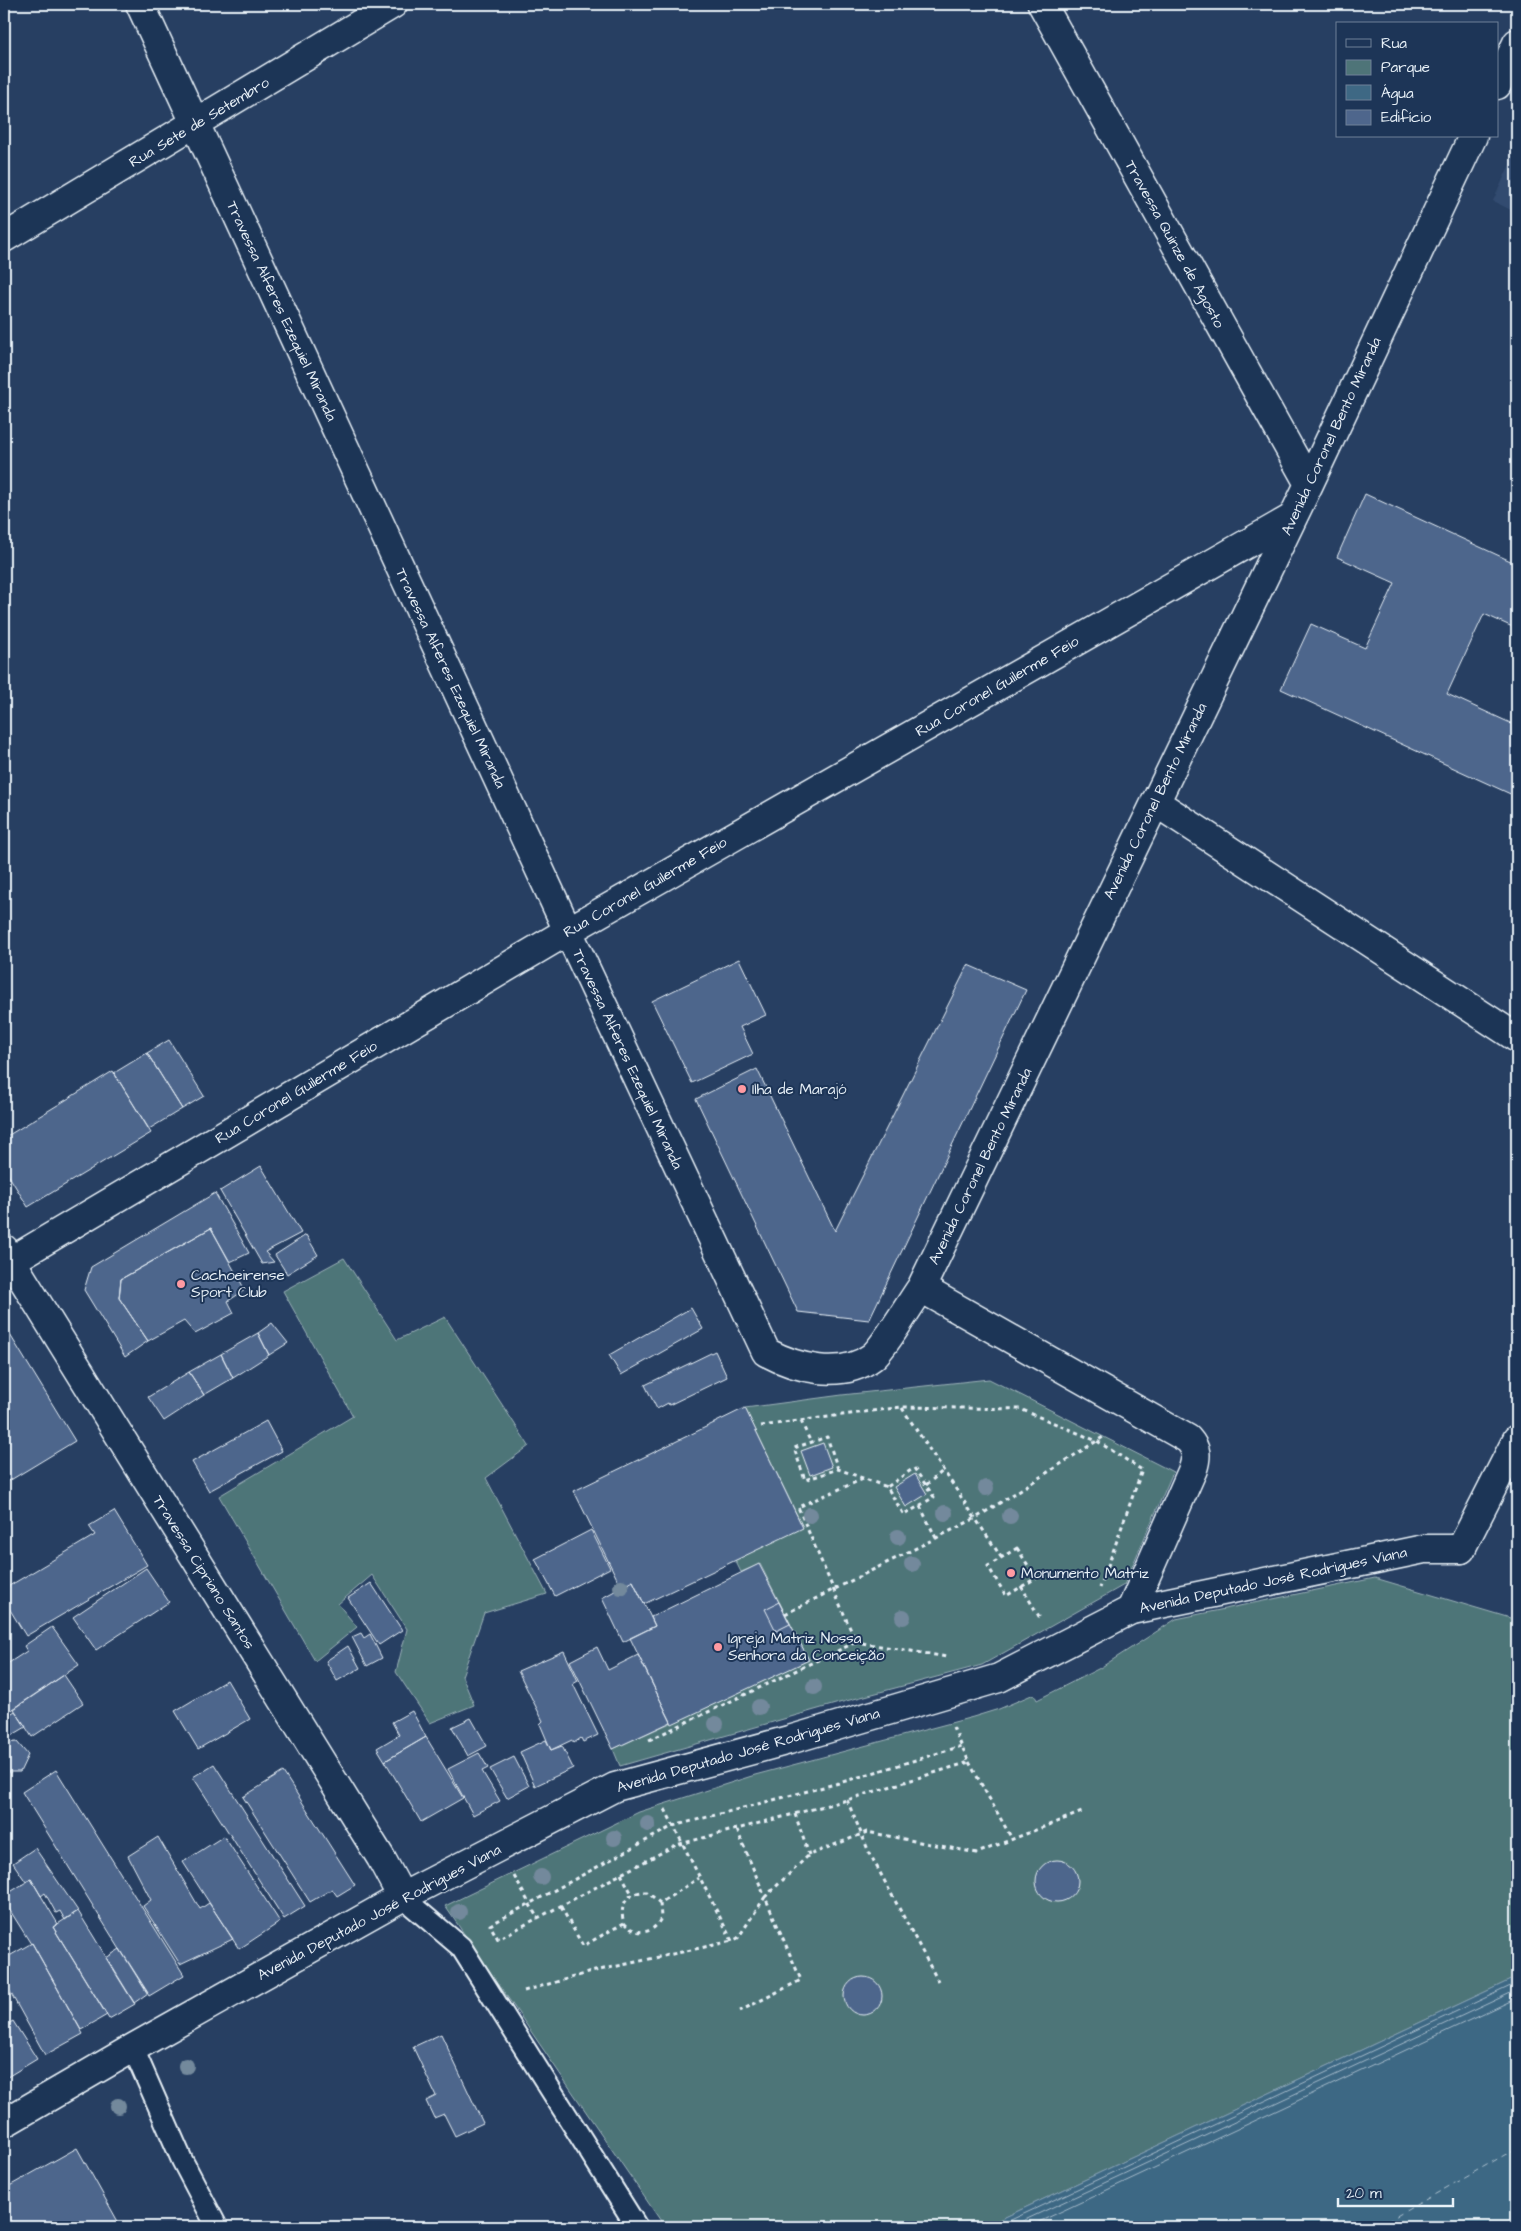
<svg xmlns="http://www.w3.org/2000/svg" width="1521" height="2231" font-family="'Architects Daughter',sans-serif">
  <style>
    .built { fill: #334b6f }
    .green { fill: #4e7478; stroke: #9bb2b8 }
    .water { fill: #3e6884; stroke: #829fb2 }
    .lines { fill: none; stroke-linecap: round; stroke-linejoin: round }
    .shore { stroke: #a4baca; stroke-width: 1 }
    .ferry { stroke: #acc1cf; stroke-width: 1; stroke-dasharray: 6 5; stroke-linecap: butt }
    .building { fill: #4e668c; stroke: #e8f1f8 }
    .lane-casing { stroke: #e8f1f8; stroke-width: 24 }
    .street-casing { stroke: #e8f1f8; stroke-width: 31 }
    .secondary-casing { stroke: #e8f1f8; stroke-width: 31 }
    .path { stroke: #e8f1f8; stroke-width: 3; stroke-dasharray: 4 4; stroke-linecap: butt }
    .lane { stroke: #1d3557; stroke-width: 20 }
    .street { stroke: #1d3557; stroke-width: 28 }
    .secondary { stroke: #1d3557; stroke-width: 28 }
    .tree { fill: #73899c }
    .poi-dot { fill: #ff9aa2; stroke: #1d3557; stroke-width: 2 }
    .labels { text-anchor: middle; stroke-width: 4; stroke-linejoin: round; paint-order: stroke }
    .street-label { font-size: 15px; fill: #e8f1f8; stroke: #1d3557 }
    .poi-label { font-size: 15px; fill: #e8f1f8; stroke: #1d3557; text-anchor: start }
  </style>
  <rect width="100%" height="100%" fill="#273f62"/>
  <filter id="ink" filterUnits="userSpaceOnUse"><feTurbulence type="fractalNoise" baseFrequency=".02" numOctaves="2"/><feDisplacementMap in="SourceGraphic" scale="10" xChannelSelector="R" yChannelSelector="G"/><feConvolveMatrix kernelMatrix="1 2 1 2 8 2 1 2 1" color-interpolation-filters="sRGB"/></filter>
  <g filter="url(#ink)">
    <path class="built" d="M1517,149V213L1493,201Z"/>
    <path class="green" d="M344,1258L397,1340L445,1317L529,1446L486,1478L547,1594L484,1613L462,1676L474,1705L430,1723L396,1672L407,1629L372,1575L338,1604L357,1627L315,1661L219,1496L353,1416L283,1291Z
      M989,1379L1173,1472L1124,1585L982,1665L846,1701L620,1766L613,1749L809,1660L760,1564L741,1572L735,1560L803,1527L745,1408L842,1395Z
      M1375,1578L1517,1620V1977L984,2227H665L445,1906L639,1812L755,1775L973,1717L999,1709L1034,1694L1037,1700L1100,1668L1176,1619Z"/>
    <path class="water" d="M1517,1977V2227H984Z"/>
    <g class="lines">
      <path class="shore" d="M996,2227L1517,1983
        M1010,2227L1517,1990
        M1028,2227L1517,1998"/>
      <path class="ferry" d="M1377,2227L1517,2148
        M1502,2227L1517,2219"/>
    </g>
    <path class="building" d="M1365,494L1517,564V629L1484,614L1447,694L1517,726V797L1281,689L1311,624L1365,648L1395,583L1337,557Z
      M739,959L766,1015L740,1027L753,1054L692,1083L652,1001Z
      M968,965L1026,990L869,1320L798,1312L696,1099L757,1069L835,1231Z
      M169,1040L204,1096L182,1109L147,1053Z
      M147,1053L182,1109L149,1129L114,1073Z
      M113,1071L151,1133L28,1207L4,1168V1138Z
      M261,1166L301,1233L265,1252L274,1262L262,1264L220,1191Z
      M215,1193L249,1253L230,1262L211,1228L121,1279L119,1298L148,1341L125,1357L84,1290L91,1267Z
      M211,1228L245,1290L228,1301L234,1313L195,1334L184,1321L148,1341L119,1298L121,1279Z
      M306,1235L318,1255L287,1274L275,1255Z
      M691,1308L703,1329L621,1375L609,1355Z
      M272,1323L288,1343L269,1355L258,1333Z
      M4,1325L75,1441L4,1484Z
      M258,1333L269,1355L233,1378L221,1354Z
      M715,1351L727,1377L669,1405L668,1403L657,1409L645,1385Z
      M221,1354L233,1378L204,1395L189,1372Z
      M189,1372L204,1395L164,1421L148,1397Z
      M745,1408L803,1528L644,1604L633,1581L621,1587L574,1491Z
      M266,1421L282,1451L209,1491L192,1462Z
      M823,1443L832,1467L810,1475L801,1451Z
      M915,1474L927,1494L906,1507L894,1487Z
      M114,1511L147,1565L26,1636L4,1600V1589L95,1535L89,1526Z
      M591,1530L610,1568L555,1596L535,1559Z
      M759,1564L809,1660L672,1724L630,1638L655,1626L651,1617Z
      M146,1568L169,1602L96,1650L73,1617Z
      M633,1581L655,1626L623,1642L602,1598Z
      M371,1583L402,1630L379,1645L348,1598Z
      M779,1602L790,1624L776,1631L765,1609Z
      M52,1627L79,1665L10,1711L4,1702V1666L27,1651L24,1646Z
      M361,1633L364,1638L370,1634L382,1658L367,1666L352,1637Z
      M348,1646L360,1668L337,1681L326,1661Z
      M597,1647L608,1670L638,1655L671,1722L613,1749L570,1661Z
      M564,1651L578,1681L573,1684L598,1735L583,1742L581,1738L574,1743L572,1740L551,1750L540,1724L543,1721L518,1671Z
      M64,1675L83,1703L32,1737L14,1709Z
      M227,1680L250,1719L198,1749L175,1711Z
      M15,1711L26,1727L4,1740V1718Z
      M412,1711L426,1737L385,1761L377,1748L399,1735L392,1722Z
      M471,1718L487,1746L468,1756L452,1727Z
      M426,1737L463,1798L421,1822L385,1761Z
      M546,1740L551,1750L562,1746L573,1768L535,1786L520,1752Z
      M17,1742L28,1755L20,1772H5L4,1743Z
      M479,1753L488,1768L482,1771L500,1801L473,1815L448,1769Z
      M514,1757L529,1786L507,1798L490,1769Z
      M214,1764L305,1906L284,1919L193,1777Z
      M56,1770L184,1975L149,1996L22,1792Z
      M283,1772L355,1885L337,1896L332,1889L310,1902L243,1797Z
      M224,1836L280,1922L239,1949L183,1862Z
      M158,1837L200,1909L209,1903L233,1939L180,1964L143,1906L151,1900L128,1856Z
      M35,1848L78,1911L65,1920L60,1911L56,1913L45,1893L41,1896L31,1879L26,1882L13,1863Z
      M1036 1881a21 21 0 1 1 42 0a21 21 0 1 1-42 0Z
      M31,1879L58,1924L53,1927L107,2015L81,2030L32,1943L31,1944L4,1901V1896Z
      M78,1911L135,2004L109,2019L53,1927Z
      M32,1943L83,2034L45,2055L8,1988L4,1991V1959Z
      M120,1949L148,1993L134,2003L106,1958Z
      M844 1996a19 19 0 1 1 38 0a19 19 0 1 1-38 0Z
      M13,2021L37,2059L4,2079V2026Z
      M441,2034L483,2123L455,2136L444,2114L434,2118L426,2101L436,2096L413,2047Z
      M77,2148L121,2227H4V2189Z"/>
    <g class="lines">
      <defs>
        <path id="lane" d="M402,1897L461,1947L637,2227
          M133,2048L182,2160L217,2227"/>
        <path id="street" d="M140,4L568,931L766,1352C796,1368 841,1380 872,1357C883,1349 911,1302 921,1288L1309,484L1473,136
          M1042,4L1309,484
          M1497,85L1517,43
          M4,238L393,4
          M1155,802L1517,1038
          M4,1249L381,1858L402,1897
          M4,1265L568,931L1292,518
          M921,1288L1188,1439C1197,1449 1197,1456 1193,1469L1131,1610
          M1461,1549L1517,1439"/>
        <path id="secondary" d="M4,2123L133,2048L402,1897L615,1787L789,1740L999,1678L1131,1610L1424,1549H1461"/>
      </defs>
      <use href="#lane" class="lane-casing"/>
      <use href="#street" class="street-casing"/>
      <use href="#secondary" class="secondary-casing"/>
      <path class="path" d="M902,1408L1001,1557
        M801,1421L811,1443
        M761,1426L902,1407L1020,1409L1097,1441L1142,1470L1100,1588
        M914,1468L934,1497L904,1515L887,1487Z
        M838,1469L827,1437L794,1448L805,1480L838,1469L887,1487
        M863,1479L798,1507L856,1642L947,1657
        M926,1485L944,1470
        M920,1506L936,1538
        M1017,1548L1036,1578L1006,1596L988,1566Z
        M1021,1586L1040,1618
        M785,1614L976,1518L1103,1437
        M953,1727L969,1762L847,1800L676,1845L498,1939L490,1925L673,1826L839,1783L962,1746
        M649,1740L856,1642
        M969,1762L1012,1839
        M847,1800L869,1852L938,1981
        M665,1809L732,1941L738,1938L765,1897L801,1980L740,2011
        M795,1814L809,1855
        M737,1830L765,1897L809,1855L867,1832L977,1853L1082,1812
        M621,1874L632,1894
        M514,1876L538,1919
        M561,1907L583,1946L624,1923C618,1905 628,1891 647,1892L660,1903L699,1878
        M624,1923C636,1936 653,1935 661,1918L660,1903
        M524,1991L595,1971L732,1941"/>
      <use href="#lane" class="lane"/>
      <use href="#street" class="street"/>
      <use href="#secondary" class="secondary"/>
    </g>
    <g class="tree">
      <circle cx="986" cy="1488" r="8"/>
      <circle cx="945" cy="1513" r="8"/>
      <circle cx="810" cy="1515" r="8"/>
      <circle cx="1010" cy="1516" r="8"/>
      <circle cx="898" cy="1537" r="8"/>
      <circle cx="912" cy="1564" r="8"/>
      <circle cx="621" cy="1587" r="8"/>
      <circle cx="903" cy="1617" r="8"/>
      <circle cx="814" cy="1687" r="8"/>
      <circle cx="759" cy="1707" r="8"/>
      <circle cx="716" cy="1724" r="8"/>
      <circle cx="648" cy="1824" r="8"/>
      <circle cx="614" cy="1838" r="8"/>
      <circle cx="541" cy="1877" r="8"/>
      <circle cx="459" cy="1912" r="8"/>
      <circle cx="186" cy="2066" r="8"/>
      <circle cx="118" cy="2106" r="8"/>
    </g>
  </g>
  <g class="poi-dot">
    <circle cx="742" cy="1089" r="5"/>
    <circle cx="181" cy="1284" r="5"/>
    <circle cx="1011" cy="1573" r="5"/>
    <circle cx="718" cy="1647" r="5"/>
  </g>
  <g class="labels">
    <g class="street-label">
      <text transform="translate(199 122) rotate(-31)" y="5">Rua Sete de Setembro</text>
      <text transform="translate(1175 244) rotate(61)" y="5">Travessa Quinze de Agosto</text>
      <text transform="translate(282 311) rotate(65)" y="5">Travessa Alferes Ezequiel Miranda</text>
      <text transform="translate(1331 436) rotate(-65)" y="5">Avenida Coronel Bento Miranda</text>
      <text transform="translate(451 678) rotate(65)" y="5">Travessa Alferes Ezequiel Miranda</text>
      <text transform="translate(997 686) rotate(-30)" y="5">Rua Coronel Guilerme Feio</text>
      <text transform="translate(1155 801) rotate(-64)" y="5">Avenida Coronel Bento Miranda</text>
      <text transform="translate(645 887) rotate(-30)" y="5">Rua Coronel Guilerme Feio</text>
      <text transform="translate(628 1059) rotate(65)" y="5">Travessa Alferes Ezequiel Miranda</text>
      <text transform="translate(296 1092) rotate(-31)" y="5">Rua Coronel Guilerme Feio</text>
      <text transform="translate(980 1166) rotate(-64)" y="5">Avenida Coronel Bento Miranda</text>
      <text transform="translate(204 1572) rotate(58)" y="5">Travessa Cipriano Santos</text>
      <text transform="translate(1273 1580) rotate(-12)" y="5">Avenida Deputado José Rodrigues Viana</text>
      <text transform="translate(748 1750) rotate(-16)" y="5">Avenida Deputado José Rodrigues Viana</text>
      <text transform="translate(379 1912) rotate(-28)" y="5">Avenida Deputado José Rodrigues Viana</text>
    </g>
    <g class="poi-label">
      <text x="752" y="1094">Ilha de Marajó</text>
      <text x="191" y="1280">Cachoeirense<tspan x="191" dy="17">Sport Club</tspan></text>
      <text x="1021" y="1578">Monumento Matriz</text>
      <text x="728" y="1643">Igreja Matriz Nossa<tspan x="728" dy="17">Senhora da Conceição</tspan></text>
    </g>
  </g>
  <rect width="1521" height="2231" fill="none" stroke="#1d3557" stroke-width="20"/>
  <rect x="10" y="10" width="1501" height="2211" fill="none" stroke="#e8f1f8" stroke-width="2" filter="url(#ink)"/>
  <rect x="1336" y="22" width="162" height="115" fill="#1d3557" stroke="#6e8097"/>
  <rect x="1346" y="39" width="25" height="8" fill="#1d3557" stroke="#6e8097"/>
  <text x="1381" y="48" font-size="15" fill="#e8f1f8">Rua</text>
  <rect x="1346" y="60" width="25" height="15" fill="#4e7478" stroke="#6e8097"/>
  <text x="1381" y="72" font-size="15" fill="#e8f1f8">Parque</text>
  <rect x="1346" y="85" width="25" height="15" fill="#3e6884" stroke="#6e8097"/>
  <text x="1381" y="98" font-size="15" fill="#e8f1f8">Água</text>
  <rect x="1346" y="110" width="25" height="15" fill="#4e668c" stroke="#6e8097"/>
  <text x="1381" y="122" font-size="15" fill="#e8f1f8">Edifício</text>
  <path d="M1338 2198v8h115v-8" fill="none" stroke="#e8f1f8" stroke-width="2.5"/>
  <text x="1346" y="2198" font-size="15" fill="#e8f1f8" stroke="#1d3557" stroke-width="4" paint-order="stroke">20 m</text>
</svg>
